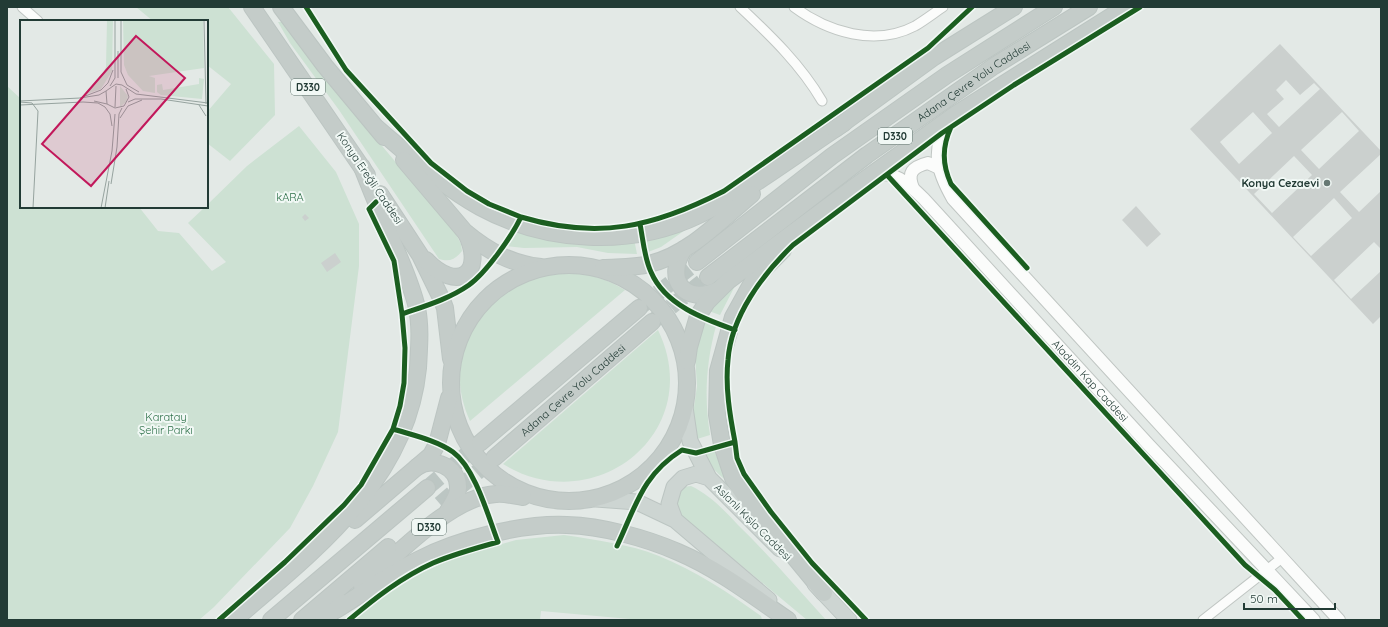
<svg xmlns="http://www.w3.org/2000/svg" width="1388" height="627" font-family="Quicksand,sans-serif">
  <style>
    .green { fill: #cde1d3 }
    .building { fill: #cbd0ce; fill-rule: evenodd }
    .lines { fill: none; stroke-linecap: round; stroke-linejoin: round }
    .trunk-tunnel { stroke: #bcc6c3; stroke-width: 16; stroke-dasharray: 16 8; stroke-linecap: butt }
    .minor-casing { stroke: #c0c6c3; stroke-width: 11 }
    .tertiary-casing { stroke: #c0c6c3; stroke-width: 14 }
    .primary-casing { stroke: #bcc5c2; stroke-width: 17 }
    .trunk-casing { stroke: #bcc5c2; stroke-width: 18 }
    .minor { stroke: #fbfcfb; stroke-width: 9 }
    .tertiary { stroke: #fbfcfb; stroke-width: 12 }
    .primary { stroke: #cdd5d2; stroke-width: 15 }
    .trunk { stroke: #c4ccc9; stroke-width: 16 }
    .cycleway-casing { stroke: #f1f8f5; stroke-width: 8 }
    .cycleway { stroke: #1b5e20; stroke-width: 5 }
    .poi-dot { fill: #667873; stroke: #f1f8f5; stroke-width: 1.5 }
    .labels { text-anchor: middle; stroke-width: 4; stroke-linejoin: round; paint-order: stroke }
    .shield { fill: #f1f8f5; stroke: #60746f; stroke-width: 1 }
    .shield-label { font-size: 10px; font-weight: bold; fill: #223b35 }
    .street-label { font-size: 11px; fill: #223b35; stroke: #f1f8f5 }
    .poi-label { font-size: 11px; font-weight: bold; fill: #223b35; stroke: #f1f8f5; text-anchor: end }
    .park-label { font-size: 11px; fill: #2e7049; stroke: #f1f8f5 }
    .inset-road { fill: none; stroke: #96a39f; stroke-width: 1 }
    .view { fill: #c2185b; fill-opacity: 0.15; stroke: #c2185b; stroke-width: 2 }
    .inset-edge { fill: none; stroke: #223b35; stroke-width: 2 }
  </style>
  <rect width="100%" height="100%" fill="#e3e9e6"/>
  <path class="green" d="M136,7H228L274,64L275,115L230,161L207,143V112L231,84L207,65V21H153Z
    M278,22H282L341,97L456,234L461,244L462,251C455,260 449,262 439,259L339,110L290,43Z
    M7,86L21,99V207H139L158,231L179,233L212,271L226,262L188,223L205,207H207V205L247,166L299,126L336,172L359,224V266L338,432L313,486L290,528L214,607L199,620H7Z
    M698,221L661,247L648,252L644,234Z
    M516,227L633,234L637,254L608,253L577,247L524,248L506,246Z
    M569,272C590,274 607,279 625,290L470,421C444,364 467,300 527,279C541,274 555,273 569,272Z
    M737,282L720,315L703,309Z
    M699,318L716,326C706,363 704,397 710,435L697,439L693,414L697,386L695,356Z
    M658,330C707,431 596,521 503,464Z
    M713,447L726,480C716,473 706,462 702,450Z
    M691,486C710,495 724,510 738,525C769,555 797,588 826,620H807L682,516L676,509L675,495L683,487Z
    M564,535C596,540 629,544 659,556C696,571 729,593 761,616L762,620H641L541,611L540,620H353L379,598L412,576L465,554L516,540Z"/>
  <path class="building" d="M1280,44L1381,151V154L1340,192L1359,212L1381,191V249L1374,242L1334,280L1351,299L1381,271V316L1373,324L1190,129ZM1286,80L1300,95L1314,83L1320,89L1279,127L1267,114L1284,99L1276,90ZM1253,112L1272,133L1239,164L1220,142ZM1342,112L1359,131L1319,169L1301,150ZM1294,156L1312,175L1272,213L1254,194ZM1334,198L1352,218L1311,256L1293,237Z
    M290,193L293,197L290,200L286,196Z
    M1136,206L1161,234L1147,247L1122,220Z
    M305,214L309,218L305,221L302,217Z
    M335,253L341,262L327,272L321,263Z"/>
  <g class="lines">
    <path class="trunk-tunnel" d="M639,308L697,262
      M652,322L708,277
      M427,488L480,443
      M440,504L494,458"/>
    <defs>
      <path id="minor" d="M22,7L38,21
        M740,7C771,36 801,65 822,101
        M794,7C828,32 875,47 915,26C925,20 934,13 943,7
        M1203,620L1282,558"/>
      <g id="tertiary">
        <path d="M950,121C930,149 937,171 953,199L1339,620"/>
        <path id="s1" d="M870,178C891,166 910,185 924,199L1148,444L1314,620"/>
        <path d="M913,188C907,173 912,167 928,163L939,168"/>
      </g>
      <path id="primary" d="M685,407L690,441L709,478L780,549
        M596,499L637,502L675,520L769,600
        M675,520L669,504L674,487L683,478L696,474L709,478
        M815,584L849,620"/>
      <g id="trunk">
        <path d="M252,7L367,175"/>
        <path d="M281,7L325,66L384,137"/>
        <path d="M377,128C410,156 443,187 480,207C546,243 631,248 699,215C748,192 798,153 844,123"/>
        <path d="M835,129L934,57L1014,7"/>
        <path d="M404,160L465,232C488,251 511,264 541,267"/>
        <path d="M380,194L420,255L442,300L445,308L451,359"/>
        <path d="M684,249C664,279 685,306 718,290"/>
        <path d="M783,250L754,279L733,317L718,371L717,415L722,445L733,478L749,502L824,593"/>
        <path d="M426,260C457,293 486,274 466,233"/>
        <path d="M697,262L832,156L947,75L1054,7"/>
        <circle cx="569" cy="383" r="118"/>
        <path d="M603,268C618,267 634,268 649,264C689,255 722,219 752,194"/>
        <path id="s2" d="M708,277L867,155L994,66L1089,7"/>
        <path d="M687,361L689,347L698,316L707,302L728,281L853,188L956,114L1126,7"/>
        <path d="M480,443L639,308"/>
        <path id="s3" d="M494,458L652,322"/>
        <path d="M417,467C433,456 459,467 458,488C458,497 452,504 448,511"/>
        <path d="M355,520L431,455L437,444L449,398"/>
        <path d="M362,586C394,557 452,496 496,494C505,493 515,496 523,497"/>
        <path d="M336,610C363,593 390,574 418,560C459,539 522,523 567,525C602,526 646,538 678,552C718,569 753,596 788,620"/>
        <path d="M234,620C314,551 407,481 418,368C419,348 421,328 417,308C412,286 403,266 394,245C383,219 372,193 362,167"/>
        <path d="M271,620L427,488"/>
        <path d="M302,620L388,547"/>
        <path d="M323,620L343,603"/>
      </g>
    </defs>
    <use href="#minor" class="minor-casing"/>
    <use href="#tertiary" class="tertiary-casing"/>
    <use href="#primary" class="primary-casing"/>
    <use href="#trunk" class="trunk-casing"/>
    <use href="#minor" class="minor"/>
    <use href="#tertiary" class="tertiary"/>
    <use href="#primary" class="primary"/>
    <use href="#trunk" class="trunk"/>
    <defs>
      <path id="cycleway" d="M306,7L346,70L431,163L467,191L489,204L521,217
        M951,127C942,147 942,164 951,184L1027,268
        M887,175L1245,565L1275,590L1303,620
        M376,202L369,209L394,261L402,314
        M640,224C643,239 644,257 651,272C665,305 704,319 735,330
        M735,442L737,458L744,474L771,512L812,563L866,620
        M617,546C636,506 642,475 682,450L696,453L735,442C730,416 725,387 728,360C731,316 763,274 793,245L942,133L1014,85L1140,7
        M219,620L285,562L344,505L361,485L393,429L400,406L404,383L405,348L402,314C425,306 449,299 469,285C486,273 512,236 521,217C598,240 654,227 724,191L928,48L972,7
        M349,620C375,598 402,577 433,563C454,554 476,548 498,542C488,516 475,468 453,452C436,440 412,435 393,429"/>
    </defs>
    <use href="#cycleway" class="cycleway-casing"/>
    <use href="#cycleway" class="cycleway"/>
  </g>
  <circle class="poi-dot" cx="1327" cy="183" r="4"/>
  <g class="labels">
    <g class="shield">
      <rect x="291" y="79" width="34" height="16" rx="3"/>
      <rect x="878" y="128" width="34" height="16" rx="3"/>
      <rect x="412" y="519" width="34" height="16" rx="3"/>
    </g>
    <g class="shield-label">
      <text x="308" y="91">D330</text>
      <text x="895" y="140">D330</text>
      <text x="429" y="531">D330</text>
    </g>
    <g class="street-label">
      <text dy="4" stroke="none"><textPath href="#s2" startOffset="330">Adana Çevre Yolu Caddesi</textPath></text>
      <text transform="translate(370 178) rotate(56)" y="4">Konya Ereğli Caddesi</text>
      <text dy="4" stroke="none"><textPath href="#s1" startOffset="309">Aladdin Kap Caddesi</textPath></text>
      <text dy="4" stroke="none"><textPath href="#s3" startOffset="104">Adana Çevre Yolu Caddesi</textPath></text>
      <text transform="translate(753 522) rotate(45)" y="4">Aslanlı Kışla Caddesi</text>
    </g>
    <g class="poi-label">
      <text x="1319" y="187">Konya Cezaevi</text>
    </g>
    <g class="park-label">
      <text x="290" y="201">kARA</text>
      <text x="166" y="421">Karatay<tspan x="166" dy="13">Şehir Parkı</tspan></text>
    </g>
  </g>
  <g transform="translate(20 20)">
    <rect width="188" height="188" fill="#e3e9e6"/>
    <path d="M87,0H93L92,51L81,69L64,75L80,59L86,47ZM103,0H183L184,48L129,56L135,58V73L123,71L108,55L104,45ZM179,58L184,59L182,79L141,75L137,72V65L142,64L143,70L179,64ZM100,66L108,76L106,82L100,87Z" fill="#cde1d3"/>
    <path class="inset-road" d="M101,0V52L107,65L119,72M184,0L186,84M188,0V21M98,58V31M90,66L95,58V0M106,69L109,77L104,86L95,88L87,84L86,71L96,64L102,65L116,74L188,83M60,78L81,70L88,63L93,50M0,81L60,78L79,75L86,71M74,81L87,84M0,82L12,83L18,91L13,188M63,82L78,83L85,87L90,94L92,106M108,82L115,79H141L188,86M0,85L63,82M179,85L186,96M95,87L96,66M100,98L108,86L122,80M91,164L97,127L99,94L102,88M81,188L92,131L95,94M85,188L89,161"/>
    <path class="view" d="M116,16L165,58L71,166L22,124Z"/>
    <rect width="188" height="188" class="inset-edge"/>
  </g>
  <rect width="1388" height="627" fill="none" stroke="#223b35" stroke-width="16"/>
  <path d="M1244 603v6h91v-6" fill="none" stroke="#223b35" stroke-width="2"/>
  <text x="1250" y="603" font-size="12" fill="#223b35" stroke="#f1f8f5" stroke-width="3" paint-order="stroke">50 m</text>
</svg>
